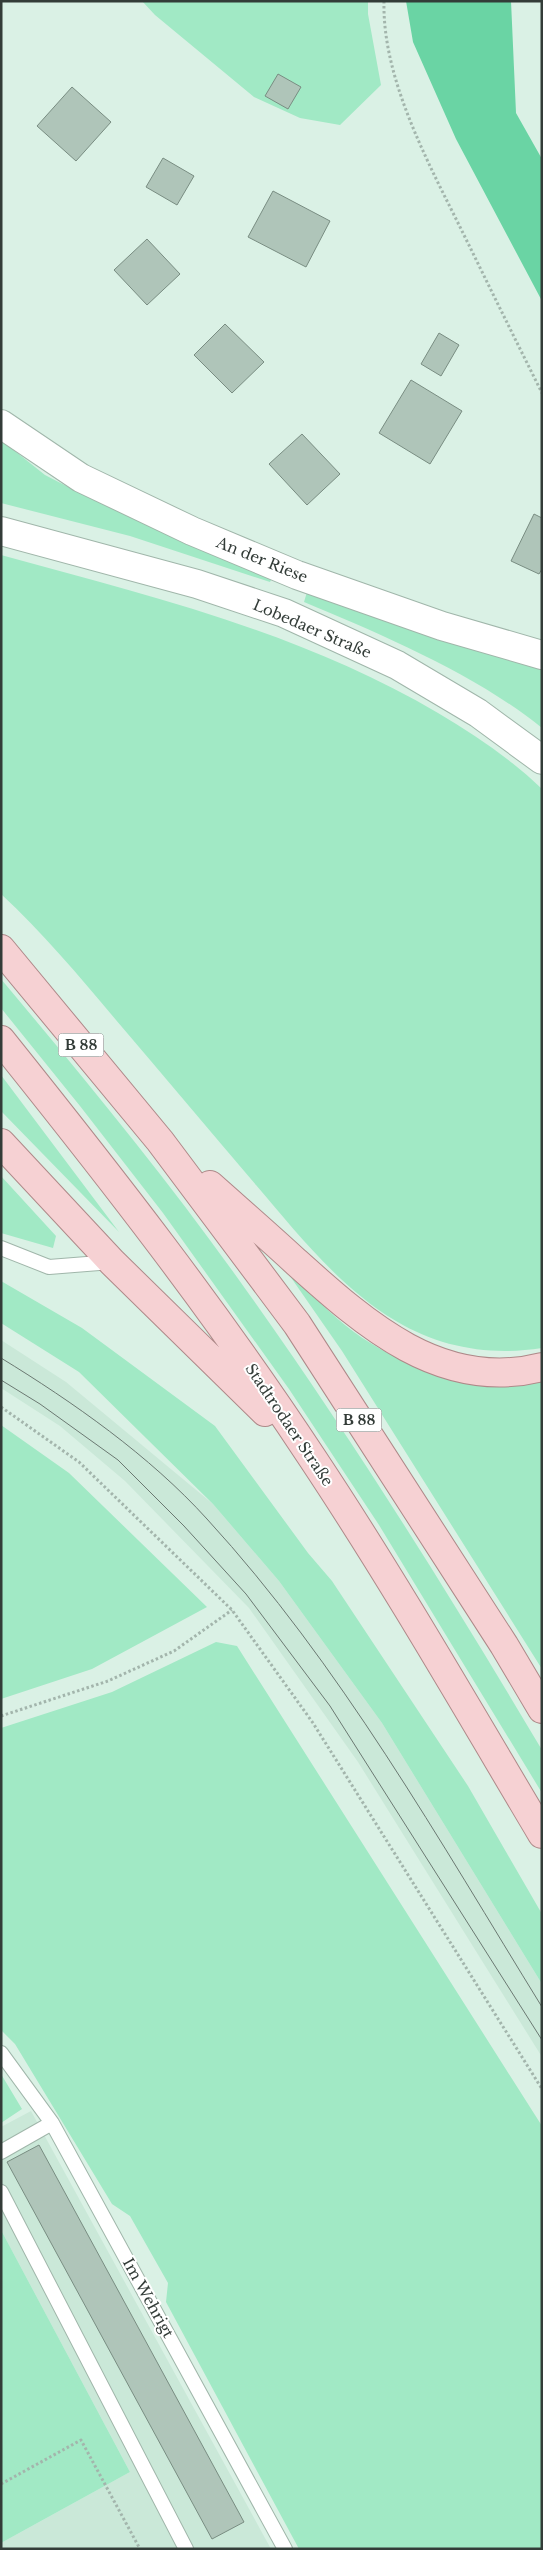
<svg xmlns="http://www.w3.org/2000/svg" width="543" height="2550" font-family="'Libre Baskerville',serif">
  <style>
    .built { fill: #cae8d8 }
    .green { fill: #a1e9c5 }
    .forest { fill: #6ad4a4 }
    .building { fill: #afc5b9; stroke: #798d82 }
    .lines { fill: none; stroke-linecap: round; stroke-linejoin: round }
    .lane-casing { stroke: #a0b6aa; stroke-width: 16 }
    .street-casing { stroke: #a0b6aa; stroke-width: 30 }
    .secondary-casing { stroke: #a0b6aa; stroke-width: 30 }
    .primary-casing { stroke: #ae8989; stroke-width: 30 }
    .path { stroke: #a3b5ac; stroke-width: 3; stroke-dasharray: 2.5 2.5; stroke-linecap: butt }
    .lane { stroke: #fff; stroke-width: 14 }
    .street { stroke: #fff; stroke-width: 28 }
    .secondary { stroke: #fff; stroke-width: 28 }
    .primary { stroke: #f6d1d3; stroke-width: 28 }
    .tram { stroke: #6b7972; stroke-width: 1 }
    .labels { text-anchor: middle; stroke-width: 4; stroke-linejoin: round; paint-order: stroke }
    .shield { fill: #fff; stroke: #707674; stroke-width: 1 }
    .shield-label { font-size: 14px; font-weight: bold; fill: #333c38 }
    .street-label { font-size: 15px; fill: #333c38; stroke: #fff }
  </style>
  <rect width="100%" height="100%" fill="#daf1e5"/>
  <path class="built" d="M1,1340L66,1382L213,1504L279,1581L382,1723L542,1984V2057L358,1762L249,1608L125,1481L60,1426L1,1388Z
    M31,2111L271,2549H1V2543L130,2472L1,2230V2127Z"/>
  <path class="green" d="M142,1H368V14L381,85L340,125L300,118L254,97L155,15Z
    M1,440L45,475L76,491L197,547L273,576L270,582L130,536L1,503Z
    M1,555C151,596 303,633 438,713C475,735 511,759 542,789V1348C491,1356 441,1348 396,1321C340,1288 297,1233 256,1185C209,1130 163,1075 116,1020C79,976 43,933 1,894Z
    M307,592L396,625L542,669V728C477,675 381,634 304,602Z
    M1,979C83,1077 165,1176 239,1280C348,1432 447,1590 542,1750V1793L379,1525L289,1389L163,1213L80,1106L1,1008Z
    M1,1075L119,1232L1,1111Z
    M1,1176L56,1236L53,1248L1,1233Z
    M283,1266H286C307,1289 328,1313 354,1332C404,1369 480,1393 542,1382V1669L342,1351Z
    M1,1281L82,1328L215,1426L308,1553L332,1581L468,1786L542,1914V1984L382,1723L279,1581L213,1504L79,1372L1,1323Z
    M1,1425L69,1473L207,1607L92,1669L1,1699Z
    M216,1642L237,1646L542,2126V2549H299L166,2302L168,2283L130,2216L112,2204L15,2044L1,2030V1728L112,1692Z
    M1,2074L22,2109L1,2123Z
    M1,2230L130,2472L1,2543Z"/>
  <path class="forest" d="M406,1H511L516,113L542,159V301L456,139L413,42Z"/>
  <path class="building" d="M278,74L301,87L288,109L265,96Z
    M72,87L111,122L76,161L37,126Z
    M163,158L194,176L177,205L146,187Z
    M273,191L330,221L306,267L248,237Z
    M147,239L180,274L147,305L114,270Z
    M225,324L264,362L232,393L194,355Z
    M439,333L459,345L441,376L421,364Z
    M411,380L462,411L430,464L379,433Z
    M302,434L340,474L307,505L269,464Z
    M534,514L542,518V569L539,574L511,561Z
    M39,2145L244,2522L212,2539L7,2162Z"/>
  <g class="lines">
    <defs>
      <path id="lane" d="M1,1248L49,1267L112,1262
        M1,2053L52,2123L285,2549
        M1,2152L52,2123
        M1,2192L186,2549"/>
      <path id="street" d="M1,424L81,478L192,531L297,575L442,626L542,655"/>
      <path id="secondary" d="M1,531L197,584L284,613L397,665L478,713L542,760"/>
      <path id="primary" d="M1,949L160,1141L297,1324L504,1645L542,1709
        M1,1040C110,1176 217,1313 313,1459C394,1581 467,1708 542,1834
        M1,1143L112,1262L265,1412
        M210,1185C238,1210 267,1235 295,1261C364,1323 441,1393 542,1367"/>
    </defs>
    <use href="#lane" class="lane-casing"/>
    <use href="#street" class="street-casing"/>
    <use href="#secondary" class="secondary-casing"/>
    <use href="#primary" class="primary-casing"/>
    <path class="path" d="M384,1C382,79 429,164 463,233C489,286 515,339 542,393
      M1,1407L79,1462L232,1610L313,1723L542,2089
      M1,1716L108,1681L174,1651L232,1610
      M1,2484L81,2440L140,2549"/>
    <use href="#lane" class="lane"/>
    <use href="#street" class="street"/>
    <use href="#secondary" class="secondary"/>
    <use href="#primary" class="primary"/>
    <path class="tram" d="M1,1358C73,1402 150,1456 207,1519C340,1664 439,1840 542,2007
      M1,1380L40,1404L118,1460L184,1526L246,1594L330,1706L542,2040"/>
  </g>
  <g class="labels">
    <g class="shield">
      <rect x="58.5" y="1033.5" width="45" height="23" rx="4"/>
      <rect x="336.5" y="1408.5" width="45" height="23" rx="4"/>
    </g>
    <g class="shield-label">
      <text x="81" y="1050">B 88</text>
      <text x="359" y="1425">B 88</text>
    </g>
    <g class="street-label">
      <text transform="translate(262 560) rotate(22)" y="5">An der Riese</text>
      <text transform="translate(312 629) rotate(23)" y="5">Lobedaer Straße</text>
      <text transform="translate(289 1425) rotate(56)" y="5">Stadtrodaer Straße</text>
      <text transform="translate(148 2298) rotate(61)" y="5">Im Wehrigt</text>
    </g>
  </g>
  <rect width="543" height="2550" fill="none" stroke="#333c38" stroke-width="5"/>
</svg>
